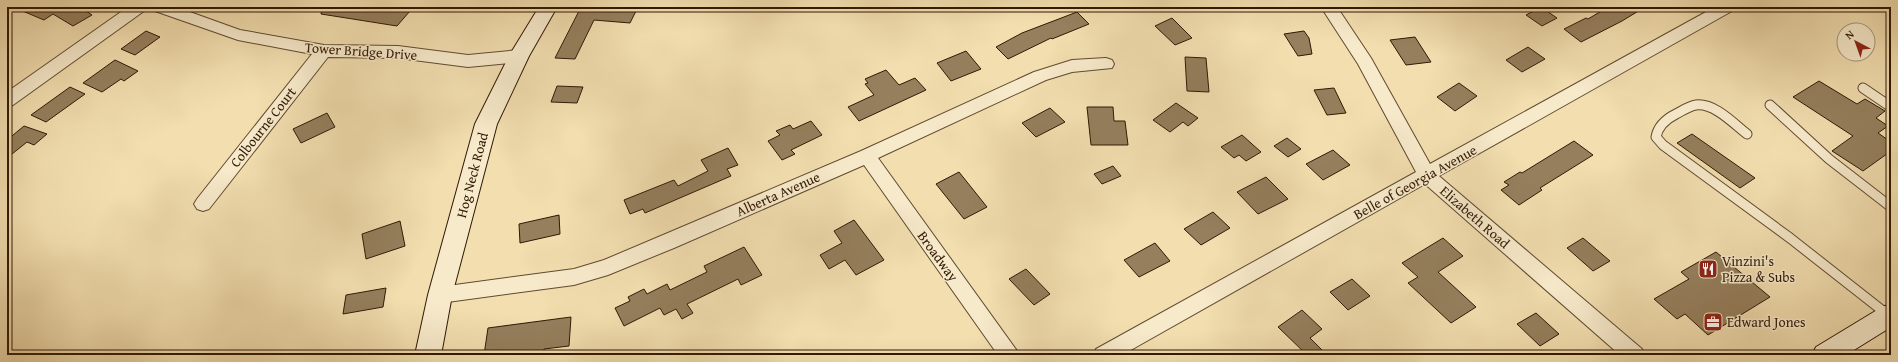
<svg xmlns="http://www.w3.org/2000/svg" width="1898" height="362" font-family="'Gentium Book Plus',serif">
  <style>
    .building { fill: #957f5d; stroke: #301904 }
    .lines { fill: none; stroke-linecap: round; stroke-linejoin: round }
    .service-casing { stroke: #604a2f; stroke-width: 11 }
    .minor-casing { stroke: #604a2f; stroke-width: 2 }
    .secondary-casing { stroke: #301904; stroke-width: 2 }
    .service { stroke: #f7eacb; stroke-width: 9 }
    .minor { fill: #f7eacb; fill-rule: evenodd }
    .secondary { fill: #f7eacb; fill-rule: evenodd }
    .labels { text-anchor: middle; stroke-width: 3; stroke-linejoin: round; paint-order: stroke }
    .street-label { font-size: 14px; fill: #301904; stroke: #f7eacb }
    .poi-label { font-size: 14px; fill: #301904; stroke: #f7eacb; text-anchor: start }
  </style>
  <rect width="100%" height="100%" fill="#f2deaf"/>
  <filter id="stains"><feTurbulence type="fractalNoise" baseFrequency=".005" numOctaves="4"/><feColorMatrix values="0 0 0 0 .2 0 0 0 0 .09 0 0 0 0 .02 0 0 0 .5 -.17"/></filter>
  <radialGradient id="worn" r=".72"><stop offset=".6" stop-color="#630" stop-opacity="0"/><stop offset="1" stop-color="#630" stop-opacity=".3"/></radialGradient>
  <path class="building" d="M13,7H80L92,15L73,26L53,14L44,20Z
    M322,7H385L410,11L397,26L321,14Z
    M581,7H638L630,23L594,20L575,59L555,58Z
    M1541,7L1557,18L1542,26L1526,15Z
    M1608,7H1645L1622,21L1581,42L1564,29L1586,18L1588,19Z
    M1077,12L1089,24L1052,39L1051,38L1008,59L996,47L1022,33Z
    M1172,18L1192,38L1175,45L1155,26Z
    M146,31L160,37L135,55L121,49Z
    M1304,31L1309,38L1312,54L1298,56L1284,34Z
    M1415,37L1431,62L1406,65L1390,40Z
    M1528,47L1545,59L1522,72L1506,60Z
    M966,51L981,69L951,81L937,63Z
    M1185,57L1206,58L1209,92L1187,91Z
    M115,60L138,71L124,81L121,79L102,92L83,83Z
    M886,70L899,85L915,78L926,90L859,121L848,107L874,95L865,84L868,83L865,79Z
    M1819,81L1857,104L1865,99L1885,111L1876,118L1888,126L1878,133L1891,142V151L1863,171L1832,151L1853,136L1793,97Z
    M1459,83L1477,96L1455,111L1437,97Z
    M557,86L583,87L577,103L551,102Z
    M70,87L85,94L46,122L31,115Z
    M1334,88L1346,113L1327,115L1314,90Z
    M1176,103L1198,118L1188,126L1183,122L1170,132L1153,120Z
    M1087,107H1113L1114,121H1125L1128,145H1091Z
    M1050,108L1065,122L1036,137L1022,123Z
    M327,113L335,127L301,143L293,129Z
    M811,121L822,135L791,150L795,154L782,160L768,141L780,135L776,131L790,125L793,129Z
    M24,126L47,134L34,145L27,142L7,158V140Z
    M1692,134L1755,178L1740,188L1677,143Z
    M1242,135L1261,152L1246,161L1239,155L1234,158L1221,147Z
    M1287,138L1301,149L1288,157L1274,146Z
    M1574,141L1593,155L1540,188L1542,190L1519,205L1501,190L1509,185L1504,182L1520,172L1522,173Z
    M728,148L738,165L727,169L731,176L645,213L643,209L630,214L624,200L674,180L678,186L708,171L701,160Z
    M1333,150L1350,165L1323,180L1306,164Z
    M1113,166L1121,176L1102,184L1094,174Z
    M959,172L987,207L964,219L936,184Z
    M1266,177L1288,199L1258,214L1237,192Z
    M1213,212L1230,228L1201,245L1184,229Z
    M559,215L560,234L520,243L519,224Z
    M854,220L884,260L856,275L845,260L829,269L820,255L842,243L834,231Z
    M400,221L405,246L366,259L362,234Z
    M1443,238L1463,256L1438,272L1476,307L1451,323L1408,283L1418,277L1402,263Z
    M1583,238L1610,261L1593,271L1567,248Z
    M1155,243L1170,261L1139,277L1124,260Z
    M744,247L762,275L741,285L738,279L687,304L693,313L682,319L676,309L664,315L660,308L624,326L615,308L630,301L628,297L644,289L647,294L667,284L670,290L707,272L704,266Z
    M1716,252L1770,297L1708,335L1685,314L1677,319L1654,299L1689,279L1681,272Z
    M1026,269L1050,294L1034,305L1009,279Z
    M1352,279L1370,296L1348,310L1330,292Z
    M386,288L383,307L343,314L346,295Z
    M1302,310L1322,329L1310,338L1327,355H1307L1278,327Z
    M1536,313L1559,334L1540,346L1517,324Z
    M571,317L569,346L544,349V352L525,355H513V352L484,355L488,328Z"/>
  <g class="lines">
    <defs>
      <path id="service" d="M1863,88L1891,107
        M1770,105L1829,159L1891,207
        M1747,134C1734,124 1715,103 1696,105C1689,106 1682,111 1676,114C1666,119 1658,126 1656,137L1663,145L1790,238L1888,315"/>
      <path id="minor" d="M128,7H147L144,11L13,105L7,107V92Z
        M152,7H176L240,30L324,45L398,46L468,55L519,50L525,52L527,56L525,60L519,62L468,67L398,58L328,57L209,209L203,211L197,209L194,204L197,199L312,54L238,40L155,11Z
        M1321,7H1337L1371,58L1430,164L1715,7H1735L1732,11L1439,176L1642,349L1645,355H1620L1425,184L1122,355H1093L1096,349L1416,172L1358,64Z
        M1106,58L1112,60L1114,64L1112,68L1072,72L1046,80L878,158L1020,355H998L864,165L674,248L608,275L574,285L440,303L433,301L430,295L433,289L440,287L574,269L604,260L861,151L1034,72L1072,60Z"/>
      <path id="secondary" d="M539,7H557L529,56L497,124L452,295L441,355H415L428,295L475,124L509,56Z
        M1891,304V327L1846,355H1812L1816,347L1882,307Z"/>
    </defs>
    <use href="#service" class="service-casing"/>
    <use href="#minor" class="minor-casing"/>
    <use href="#secondary" class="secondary-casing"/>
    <use href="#service" class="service"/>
    <use href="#minor" class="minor"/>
    <use href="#secondary" class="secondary"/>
  </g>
  <defs>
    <symbol id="restaurant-square" viewBox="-11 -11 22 22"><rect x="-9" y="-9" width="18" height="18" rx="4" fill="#8f2418" stroke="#f7eacb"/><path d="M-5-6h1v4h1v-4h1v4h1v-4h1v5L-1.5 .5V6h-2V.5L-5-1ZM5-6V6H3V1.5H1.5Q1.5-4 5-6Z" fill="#fff"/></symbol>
    <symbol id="office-square" viewBox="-11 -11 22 22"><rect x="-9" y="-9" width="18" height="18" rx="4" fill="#8f2418" stroke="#f7eacb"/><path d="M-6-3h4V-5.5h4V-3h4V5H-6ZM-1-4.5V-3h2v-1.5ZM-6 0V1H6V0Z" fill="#fff"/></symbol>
  </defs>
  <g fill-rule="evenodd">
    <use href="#restaurant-square" x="1697" y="258" width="22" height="22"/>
    <use href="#office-square" x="1702" y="311" width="22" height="22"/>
  </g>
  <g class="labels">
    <g class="street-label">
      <text transform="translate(361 51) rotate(4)" y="5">Tower Bridge Drive</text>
      <text transform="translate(263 127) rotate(-52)" y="5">Colbourne Court</text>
      <text transform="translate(472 175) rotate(-75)" y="5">Hog Neck Road</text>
      <text transform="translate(1415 182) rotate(-29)" y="5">Belle of Georgia Avenue</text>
      <text transform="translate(778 194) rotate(-24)" y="5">Alberta Avenue</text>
      <text transform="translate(1475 217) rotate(41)" y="5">Elizabeth Road</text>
      <text transform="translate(938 256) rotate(54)" y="5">Broadway</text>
    </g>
    <g class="poi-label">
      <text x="1722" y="266">Vinzini's<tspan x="1722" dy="16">Pizza &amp; Subs</tspan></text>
      <text x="1727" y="327">Edward Jones</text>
    </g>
  </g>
  <rect width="1898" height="362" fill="none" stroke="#f2deaf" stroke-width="24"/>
  <rect x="8" y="8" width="1882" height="346" fill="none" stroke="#301904" stroke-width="2"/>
  <rect x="12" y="12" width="1874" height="338" fill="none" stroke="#301904"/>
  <g transform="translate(1856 42) rotate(319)"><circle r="19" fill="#f7eacb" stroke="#a7967b"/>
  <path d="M0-3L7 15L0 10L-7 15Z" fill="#8f2418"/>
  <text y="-6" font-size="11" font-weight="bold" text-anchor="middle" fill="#301904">N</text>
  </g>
  <rect width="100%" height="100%" filter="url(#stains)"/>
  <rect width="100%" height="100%" fill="url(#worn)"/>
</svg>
